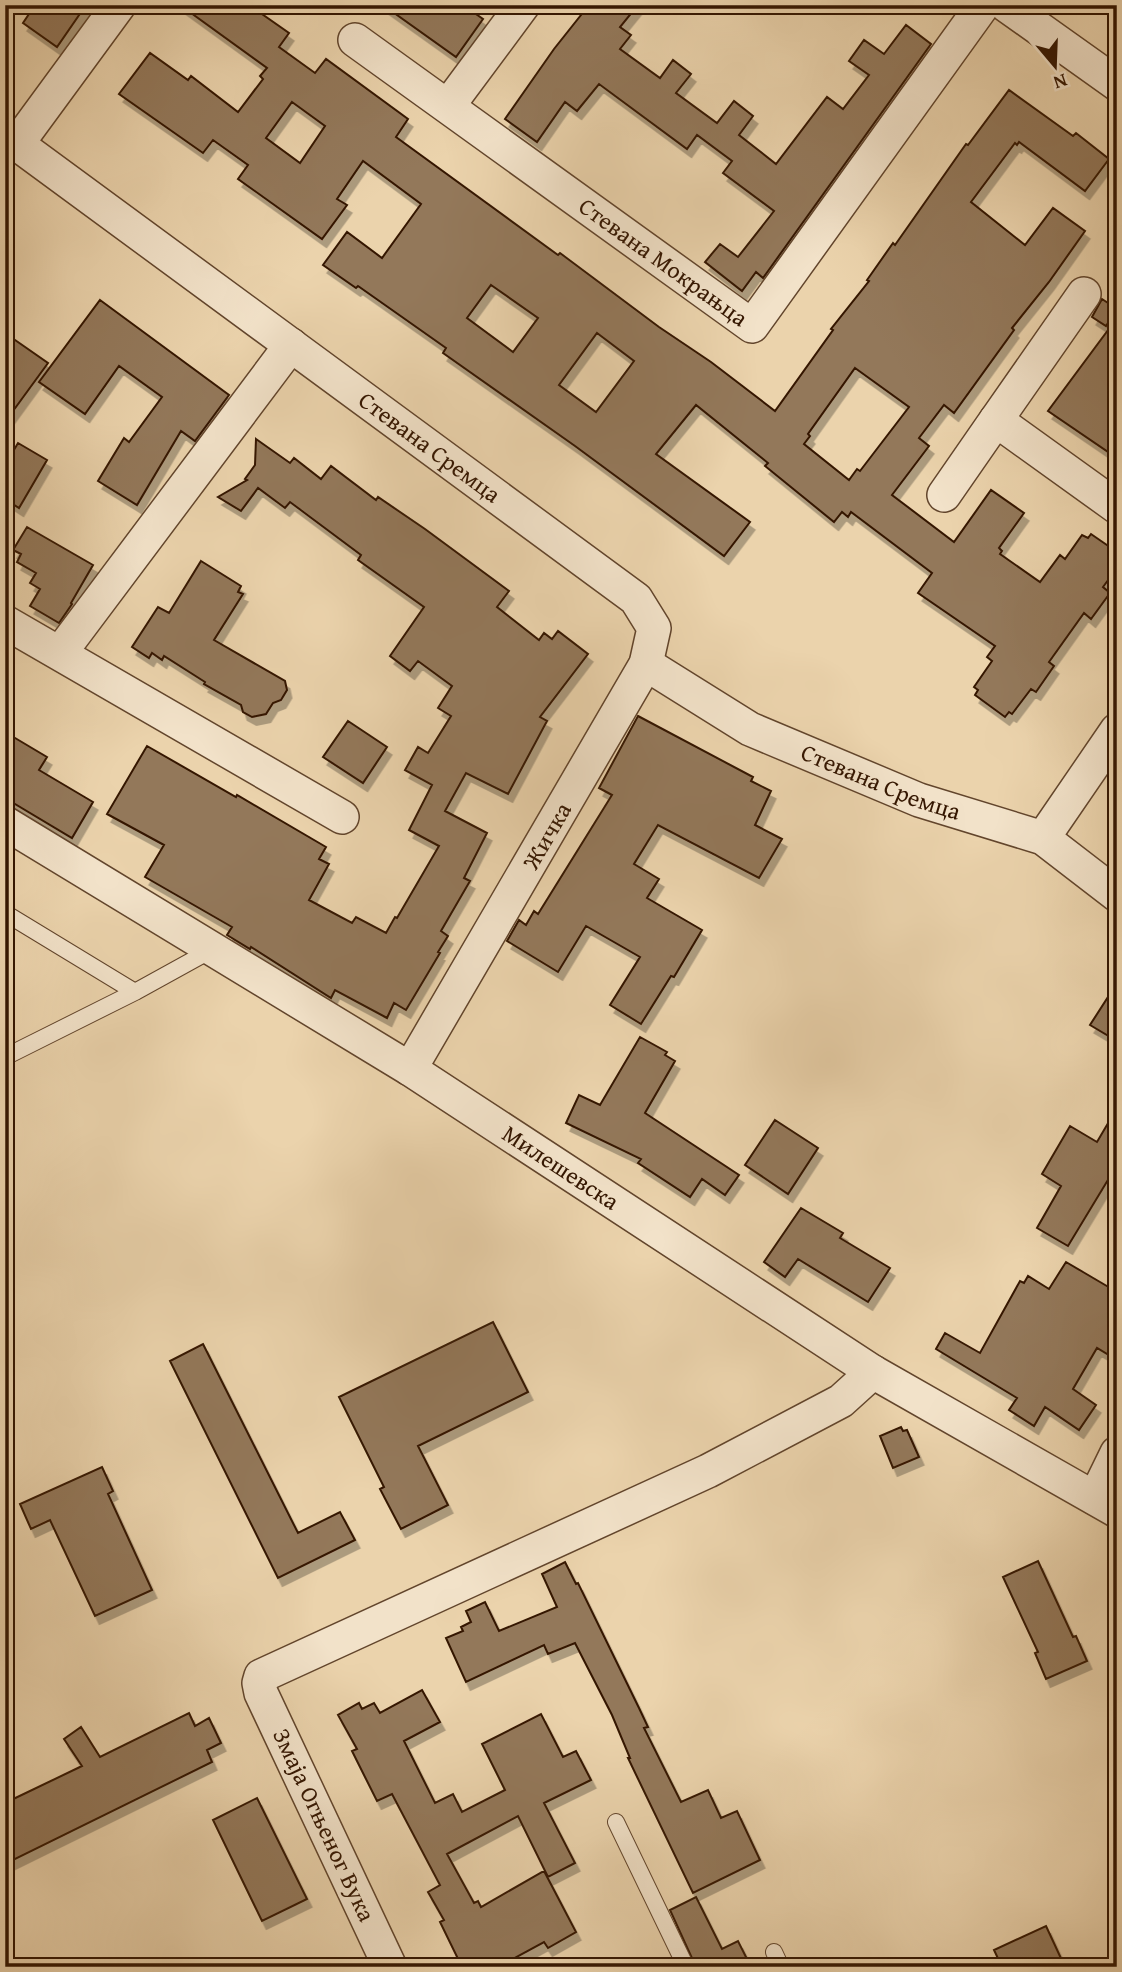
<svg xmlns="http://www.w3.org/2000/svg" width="1122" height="1972" font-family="'Gentium Book Plus',serif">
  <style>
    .building { fill: #93785a; stroke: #341601; stroke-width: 2; fill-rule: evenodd; filter: url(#shadow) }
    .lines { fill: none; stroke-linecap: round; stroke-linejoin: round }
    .lane-casing { stroke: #62452c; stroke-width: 18 }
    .street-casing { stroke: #62452c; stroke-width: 36 }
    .lane { stroke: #f2e2c9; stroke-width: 16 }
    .street { stroke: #f2e2c9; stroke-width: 33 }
    .labels { text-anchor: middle; stroke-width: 6; stroke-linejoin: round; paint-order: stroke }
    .street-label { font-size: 24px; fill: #341601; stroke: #f2e2c9 }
  </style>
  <defs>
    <filter id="shadow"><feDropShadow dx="4.5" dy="8" stdDeviation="0" flood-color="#0004"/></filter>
  </defs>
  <rect width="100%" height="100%" fill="#ebd3ac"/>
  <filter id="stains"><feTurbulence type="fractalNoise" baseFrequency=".00286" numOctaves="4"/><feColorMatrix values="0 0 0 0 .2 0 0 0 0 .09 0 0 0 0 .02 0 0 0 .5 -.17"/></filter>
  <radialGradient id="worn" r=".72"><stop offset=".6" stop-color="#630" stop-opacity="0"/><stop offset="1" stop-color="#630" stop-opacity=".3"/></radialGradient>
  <path class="building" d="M35,5H86L57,47L23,23Z
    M180,5H249L289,33L279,47L315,73L326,59L408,119L396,137L558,255L560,253L659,327L711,362L775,411L833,330L831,329L869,281L867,280L893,243L895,245L966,144L968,145L1009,90L1073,136L1076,133L1109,159L1085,191L1019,142L1017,145L1015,143L971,202L1025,245L1053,208L1085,231L1049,282L1012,328L1014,330L954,413L944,405L919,438L929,446L892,495L954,542L991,490L1024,513L999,548L1002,551L1000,554L1040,582L1060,555L1065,559L1082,535L1088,538L1091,534L1117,552V568L1103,587L1110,593L1091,619L1084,613L1049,662L1054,666L1036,692L1031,689L1012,714L1009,712L1005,717L975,695L978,690L974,687L992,661L987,657L995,646L918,593L932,573L851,512L848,517L842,512L834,522L765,466L768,463L696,405L656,454L750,522L724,556L575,446L443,353L446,348L358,286L356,288L323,265L347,232L382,258L421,204L363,161L337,199L347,205L322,239L238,179L248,165L213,140L203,153L119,94L150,53L188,80L191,76L238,112L263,79L260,76L267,68ZM292,102L325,126L300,163L266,138ZM491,285L538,318L513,352L467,318ZM597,333L634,361L596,412L559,385ZM855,368L909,407L860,471L857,469L849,480L804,444L810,436L808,434Z
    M383,5H463L483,19L456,57Z
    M589,5H638L620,27L631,35L620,49L660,78L673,60L691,74L676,93L717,123L734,101L753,116L739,135L776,164L827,97L843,109L869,75L849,61L864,40L884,54L906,25L931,44L763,278L756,272L742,291L705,262L720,244L738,257L774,211L723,173L732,161L697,135L687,149L599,84L577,111L565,102L537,142L505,119L554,49Z
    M1102,299L1117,309L1106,326L1092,317Z
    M100,300L229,395L195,441L181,431L137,505L98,481L124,438L129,442L162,397L119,366L85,414L39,382Z
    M1117,318V458L1048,411Z
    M5,333L48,363L5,422Z
    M256,439L290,463L294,458L321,479L331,466L376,500L378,497L425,529L509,591L497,607L539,640L544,633L552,639L558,631L588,654L540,717L547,721L508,794L466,773L445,811L487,833L464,878L470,881L441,931L448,936L438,952L440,953L406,1010L394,1003L387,1018L335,990L331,998L251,947L250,949L227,935L232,927L145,877L164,845L107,814L147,746L236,797L237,795L326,847L319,859L329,864L309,900L352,923L356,917L386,933L395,917L397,918L439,846L409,830L432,785L405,770L418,747L428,753L451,716L438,708L452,686L418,661L410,671L390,656L424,607L358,560L361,555L290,502L285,508L258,488L241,511L218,497L247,480L245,479L255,465Z
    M18,443L47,460L19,508L5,499V465Z
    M27,527L93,565L71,603L72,604L59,623L30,606L40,589L30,583L36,573L17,562L21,554L13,550Z
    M201,561L241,586L238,592L243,594L214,640L285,681L287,690L281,700L273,703L266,714L252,717L243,712L241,705L204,684L205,682L164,656L162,660L152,653L149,658L132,647L158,607L169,613Z
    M638,716L753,777L751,781L771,791L755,825L782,839L759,878L658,825L634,864L659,879L647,898L702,930L674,977L671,976L641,1024L610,1005L640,957L586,926L558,972L507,941L519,920L526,925L534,911L538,914L612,795L599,788Z
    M348,721L387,747L363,783L323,757Z
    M5,732L47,757L39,770L93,802L72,838L5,798Z
    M1117,983V1041L1090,1025Z
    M640,1037L667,1052L665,1055L675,1061L645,1113L739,1175L725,1195L702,1179L690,1197L638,1163L641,1159L566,1123L579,1095L600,1105Z
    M1117,1108V1165L1068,1246L1037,1228L1061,1186L1042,1174L1070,1126L1097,1142Z
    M775,1120L818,1148L788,1194L745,1165Z
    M801,1208L843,1233L840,1238L890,1268L868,1302L798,1259L785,1277L764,1262Z
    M1066,1262L1117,1292V1360L1097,1348L1073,1389L1096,1405L1079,1430L1045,1407L1034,1426L1009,1410L1017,1398L936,1349L945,1333L980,1353L1020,1281L1024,1283L1028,1276L1049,1289Z
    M493,1322L528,1392L418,1446L448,1505L401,1529L380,1489L384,1487L339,1397Z
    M203,1344L298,1533L340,1512L355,1540L278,1578L170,1361Z
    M901,1427L903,1431L907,1430L919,1457L893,1468L880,1436Z
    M102,1467L113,1491L108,1494L152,1590L95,1616L50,1520L31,1529L20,1504Z
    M1038,1561L1073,1637L1076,1636L1087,1661L1046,1679L1035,1653L1038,1652L1003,1577Z
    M565,1562L576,1584L578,1583L639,1708L648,1727L644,1728L681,1802L708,1790L721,1818L737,1811L760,1860L693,1893L628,1758H630L612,1715L575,1643L548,1654L544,1645L466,1682L446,1638L463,1631L461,1627L471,1622L466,1611L485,1602L499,1631L557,1607L542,1574Z
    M422,1690L440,1722L404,1741L435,1803L453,1794L462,1812L505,1790L482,1744L541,1714L563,1757L576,1751L591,1780L544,1803L575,1863L548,1877L518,1816L447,1854L474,1903L478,1901L481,1907L544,1871L576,1932L548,1948L544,1942L498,1967H462L440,1922L444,1920L428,1892L440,1885L392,1794L377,1801L352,1751L357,1749L338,1715L359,1703L362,1709L374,1703L380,1713Z
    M189,1713L195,1726L209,1718L221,1743L207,1750L212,1762L5,1864V1803L82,1766L64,1739L81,1727L100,1757Z
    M257,1798L307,1899L262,1921L213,1820Z
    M696,1897L722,1949L738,1941L751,1967H696L670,1910Z
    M1046,1926L1065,1967H1002L994,1950Z"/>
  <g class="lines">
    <defs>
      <path id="lane" d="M5,913L135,992
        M5,1057L135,992L213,949
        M616,1822L686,1967
        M774,1952L781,1967"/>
      <g id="street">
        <path d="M1006,5L1117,84"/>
        <path id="s1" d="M355,40L752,326L983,5"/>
        <path d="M448,106L523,5"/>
        <path id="s2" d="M5,135L636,599L654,628L646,664L410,1069"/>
        <path d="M17,144L119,5"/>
        <path d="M1084,294L996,420L1117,507"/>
        <path d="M944,495L996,420"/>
        <path d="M5,622L342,817"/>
        <path d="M60,653L291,345"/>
        <path id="s3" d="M646,664L750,729L919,800L1043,838L1117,895"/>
        <path id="s4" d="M5,823L410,1069L873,1372L1117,1511"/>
        <path d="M1043,838L1117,730"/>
        <path d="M1095,1498L1117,1453"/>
        <path d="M390,1967L261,1693L259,1683L261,1676L708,1471L841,1401L873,1372"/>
      </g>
    </defs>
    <use href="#lane" class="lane-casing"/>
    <use href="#street" class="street-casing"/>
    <use href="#lane" class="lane"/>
    <use href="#street" class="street"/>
  </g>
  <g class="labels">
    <g class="street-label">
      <text dy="8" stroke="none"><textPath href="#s1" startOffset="380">Стевана Мокрањца</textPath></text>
      <text dy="8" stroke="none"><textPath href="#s2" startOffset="527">Стевана Сремца</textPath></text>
      <text dy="8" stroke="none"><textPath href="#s3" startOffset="264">Стевана Сремца</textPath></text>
      <text transform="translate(547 836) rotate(-60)" y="8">Жичка</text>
      <text dy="8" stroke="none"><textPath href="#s4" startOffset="654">Милешевска</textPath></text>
      <text transform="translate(324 1825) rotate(65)" y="8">Змаја Огњеног Вука</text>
    </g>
  </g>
  <rect width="1122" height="1972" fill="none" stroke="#ebd3ac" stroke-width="28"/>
  <rect x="7" y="7" width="1108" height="1958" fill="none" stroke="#341601" stroke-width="3.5"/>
  <rect x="14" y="14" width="1094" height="1944" fill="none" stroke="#341601" stroke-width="2"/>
  <g transform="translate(1055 66) rotate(161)" stroke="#f2e2c9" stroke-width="5" paint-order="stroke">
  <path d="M0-5L12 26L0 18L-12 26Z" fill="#341601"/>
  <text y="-10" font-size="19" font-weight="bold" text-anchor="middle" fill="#341601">N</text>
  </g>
  <rect width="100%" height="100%" filter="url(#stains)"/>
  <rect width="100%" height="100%" fill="url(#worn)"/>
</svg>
